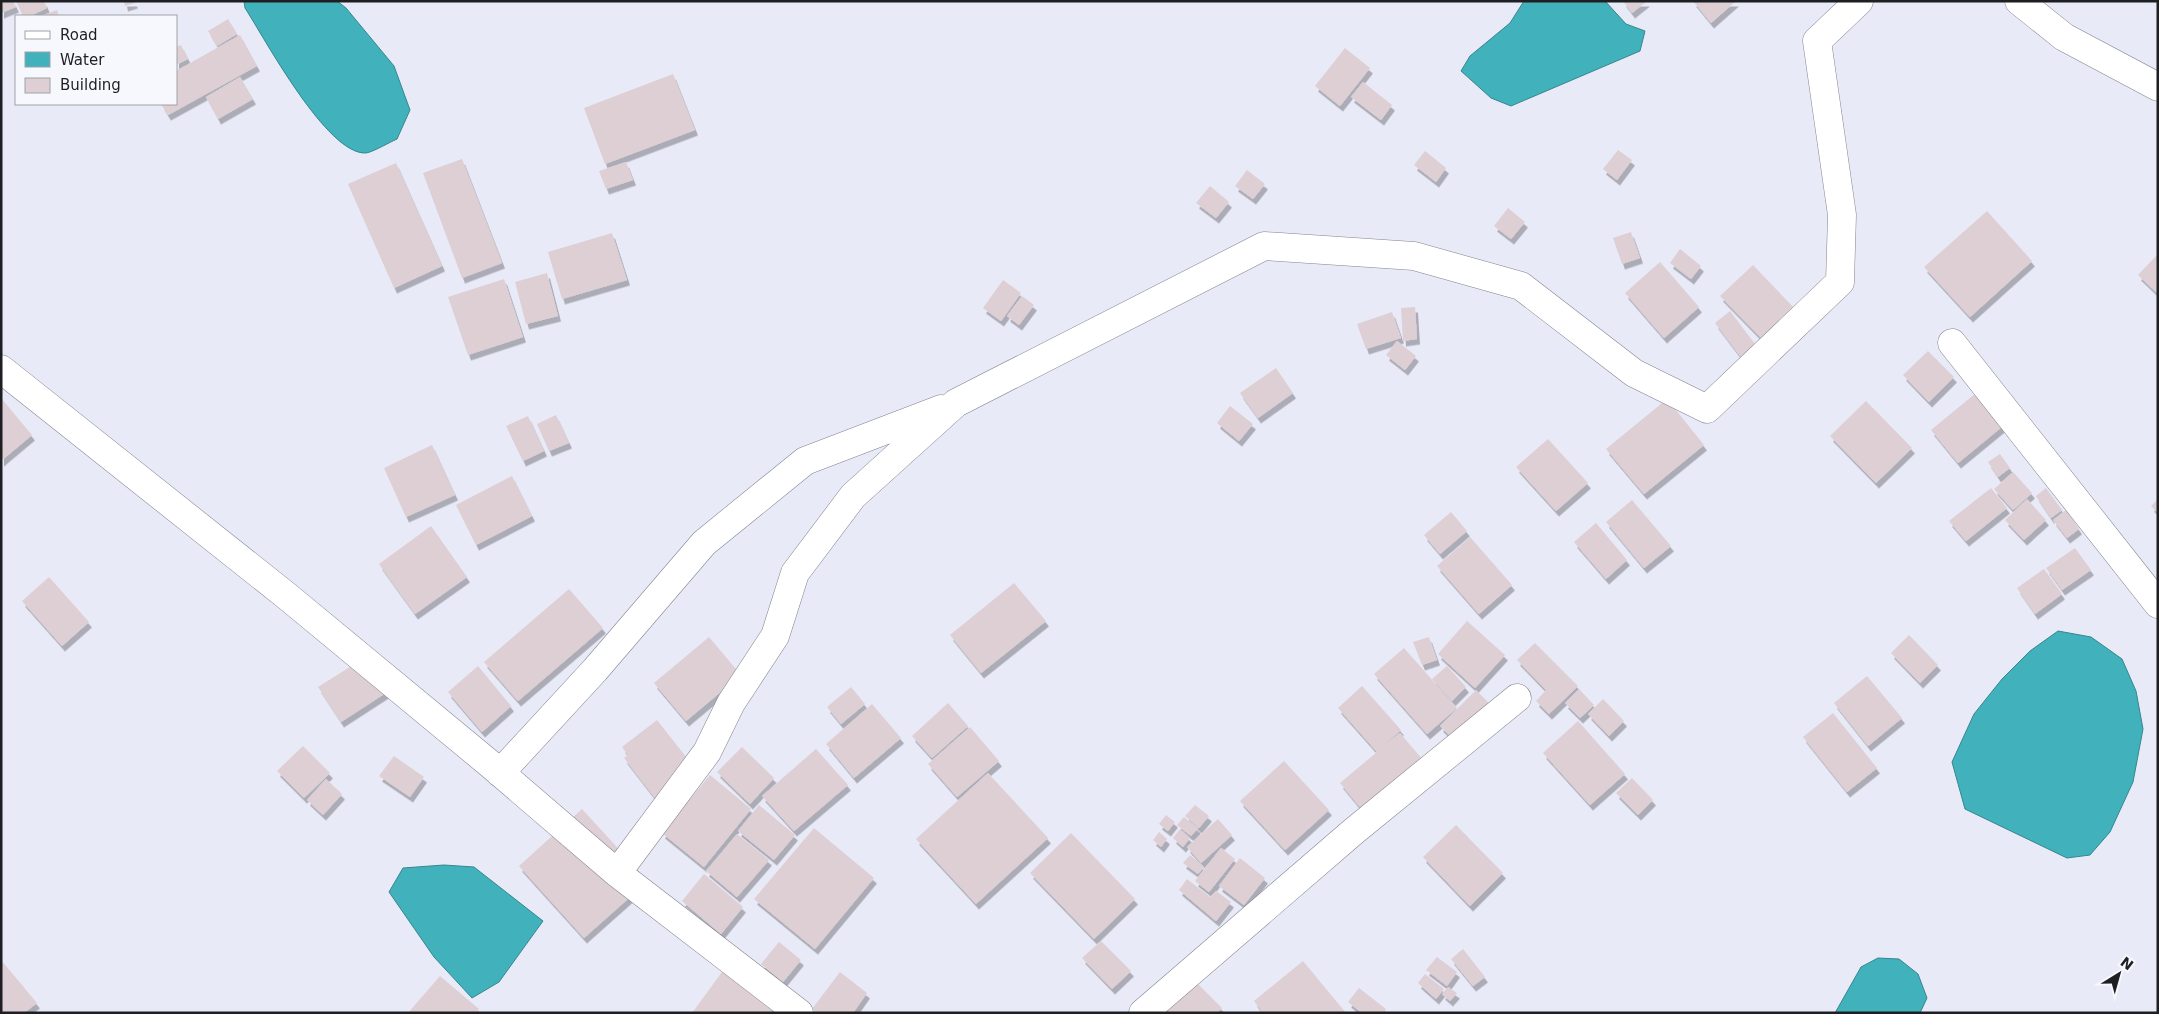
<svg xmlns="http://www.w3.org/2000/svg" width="2159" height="1014" font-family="'DejaVu Sans',sans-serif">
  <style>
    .water { fill: #41b2bc; stroke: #36868e }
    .building { fill: #ddcfd3; filter: url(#shadow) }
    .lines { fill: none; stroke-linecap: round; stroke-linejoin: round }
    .street-casing { stroke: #82848f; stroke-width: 29 }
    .street { stroke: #fff; stroke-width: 28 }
  </style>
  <defs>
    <filter id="shadow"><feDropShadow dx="3" dy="5.5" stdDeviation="0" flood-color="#0004"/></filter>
  </defs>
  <rect width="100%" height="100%" fill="#e9eaf7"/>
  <path class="water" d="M244,1H337L346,8L394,66L410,110L397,139C390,142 373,152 366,153C327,155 265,39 245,8Z
    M1524,1H1605L1626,24L1645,31L1640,51L1511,106L1491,98L1461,71L1470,56L1510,23Z
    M2058,631L2091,637L2122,659L2136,691L2143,729L2133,782L2110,832L2090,855L2067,858L1965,809L1952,762L1974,714L2002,679L2030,651Z
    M444,865L474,867L543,921L499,982L472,998L434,957L389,892L403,868Z
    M1878,958L1899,959L1918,974L1927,998L1920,1013H1835L1861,967Z"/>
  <path class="building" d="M1,1H13L16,7L1,13Z
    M16,1H44L47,8L30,16H23Z
    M124,1H134L135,3L125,6Z
    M1623,1H1647L1632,13Z
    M1693,1H1736L1711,23Z
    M57,10L59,16H41Z
    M228,19L237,34L217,46L208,31Z
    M240,35L257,66L168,115L161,104H176V71Z
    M181,45L188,59L176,65V47Z
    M1345,48L1370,68L1340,106L1315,86Z
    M673,74L695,130L605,164L584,108Z
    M240,77L253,99L218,119L206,97Z
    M1363,82L1392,105L1381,120L1351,97Z
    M1618,150L1632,160L1617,180L1603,169Z
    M1425,151L1446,168L1436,182L1414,165Z
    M462,159L502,263L462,278L423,173Z
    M626,162L633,180L606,189L599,171Z
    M396,163L442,266L394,288L348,184Z
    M1247,170L1265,184L1253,199L1235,186Z
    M1210,186L1229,202L1216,218L1196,203Z
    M1508,208L1525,222L1511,239L1494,226Z
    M1987,211L2032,261L1970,317L1924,267Z
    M1631,232L1640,258L1622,264L1613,238Z
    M612,233L627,280L562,299L548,252Z
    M1680,249L1701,266L1691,279L1670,263Z
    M2158,254V294L2138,275Z
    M1660,262L1699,307L1664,338L1625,293Z
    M1753,265L1797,311L1765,342L1720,296Z
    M547,273L558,316L526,324L515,282Z
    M504,279L523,337L468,355L448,297Z
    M1003,280L1021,293L1001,321L983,308Z
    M1022,296L1034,305L1019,325L1007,316Z
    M1415,307L1417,339L1403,341L1401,308Z
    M1730,311L1758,348L1743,360L1715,323Z
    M1392,312L1401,338L1366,349L1357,324Z
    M1397,341L1416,356L1405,370L1386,355Z
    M1928,351L1954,377L1929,402L1903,375Z
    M1276,368L1293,393L1258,418L1240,393Z
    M1976,393L2003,426L1958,463L1931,430Z
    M1,398L32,435L1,461Z
    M1667,399L1704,445L1644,494L1606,449Z
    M1866,401L1912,448L1876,483L1830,436Z
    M1230,406L1253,424L1239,441L1217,423Z
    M556,415L569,443L549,451L537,424Z
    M528,416L544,451L523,461L506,426Z
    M1548,439L1588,483L1556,511L1516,467Z
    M432,445L455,495L406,517L384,468Z
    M2000,454L2010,468L1998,477L1988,462Z
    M2013,472L2032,493L2013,510L1994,489Z
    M512,476L532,516L476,545L456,505Z
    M1991,488L2007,508L1966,541L1949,521Z
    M2046,488L2062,510L2051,518L2036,496Z
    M2027,499L2046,520L2024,540L2005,520Z
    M2158,499V513L2151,506Z
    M1632,500L1671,546L1644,568L1606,522Z
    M2066,510L2079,529L2067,538L2053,520Z
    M1451,512L1467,531L1440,554L1424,535Z
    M1596,523L1627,560L1606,579L1574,542Z
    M431,526L467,577L415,614L379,564Z
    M1470,537L1512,585L1479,614L1437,566Z
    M2075,548L2091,570L2062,590L2046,568Z
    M2044,569L2062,594L2035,614L2017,588Z
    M49,577L89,622L62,646L22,601Z
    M1014,583L1046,621L981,673L950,635Z
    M569,589L603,628L518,701L484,662Z
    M1467,621L1505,655L1475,688L1438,654Z
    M1909,635L1938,665L1920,683L1891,653Z
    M709,637L741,675L686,721L654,683Z
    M1429,637L1437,660L1422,665L1413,642Z
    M1535,643L1578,686L1549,714L1536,701L1546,690L1517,660Z
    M1404,648L1457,708L1427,734L1374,674Z
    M372,653L395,687L341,722L318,687Z
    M478,666L511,706L482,732L448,692Z
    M1447,666L1466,687L1452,701L1432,679Z
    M1867,676L1902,718L1868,746L1834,703Z
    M1362,686L1401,730L1385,744L1400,733L1428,766L1368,817L1340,783L1377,752L1338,708Z
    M851,687L865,704L841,724L827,707Z
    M1579,689L1594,705L1580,718L1565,703Z
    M1476,690L1491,705L1455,741L1440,726Z
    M1603,699L1624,721L1609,736L1588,714Z
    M948,703L968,726L932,758L912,736Z
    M872,704L901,738L854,778L826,744Z
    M1833,713L1877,768L1847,792L1803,737Z
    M657,720L694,767L655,798L624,758L628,755L622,747Z
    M1578,721L1625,774L1590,805L1543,753Z
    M970,727L999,761L957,797L928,764Z
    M303,746L330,773L304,798L277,771Z
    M742,747L774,778L750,804L717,772Z
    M816,749L848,785L794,831L762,796Z
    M394,756L424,777L410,797L379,776Z
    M1284,761L1329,810L1285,850L1240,801Z
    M988,773L1048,838L976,904L916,839Z
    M710,775L751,809L704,867L662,833Z
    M1632,778L1653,800L1638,815L1616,793Z
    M326,779L342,794L323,815L307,800Z
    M759,805L795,835L774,860L738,831Z
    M1195,805L1209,816L1199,828L1185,816Z
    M582,809L648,881L584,938L519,866Z
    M1166,815L1175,822L1168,831L1159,824Z
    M1184,817L1198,828L1191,836L1177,825Z
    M1218,819L1232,835L1201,863L1187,847Z
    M1456,825L1503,873L1470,906L1423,857Z
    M814,828L874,878L815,949L754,899Z
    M1180,829L1190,838L1183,847L1173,838Z
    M1159,832L1167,839L1161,847L1153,840Z
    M1071,833L1135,899L1094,939L1030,873Z
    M737,834L769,860L737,897L706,871Z
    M1221,848L1235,859L1209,892L1195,881Z
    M1190,855L1204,867L1198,874L1183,863Z
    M1240,858L1265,878L1244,905L1219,886Z
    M704,874L743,907L721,934L682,901Z
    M1187,879L1210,897L1216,891L1231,902L1216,921L1179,890Z
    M1101,941L1131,971L1112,989L1082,958Z
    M779,942L801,960L783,982L761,964Z
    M1463,949L1485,977L1473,986L1451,959Z
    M1437,957L1457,972L1447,986L1426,970Z
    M1,960L37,1003L24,1013H1Z
    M1303,961L1346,1013H1263L1254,1001Z
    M725,968L786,1013H692Z
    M840,972L867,993L853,1013H817L812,1009Z
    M1425,974L1444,989L1436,999L1418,983Z
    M440,976L479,1009L476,1013H408Z
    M1190,976L1222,1008L1217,1013H1152Z
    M1448,987L1457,993L1450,1001L1442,994Z
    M1359,988L1386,1009L1384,1013H1362L1348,1002Z"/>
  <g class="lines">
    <defs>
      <path id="street" d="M2019,1L2064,37L2158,87
        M1952,343L2158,604
        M1,369L288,597L490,764L617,873L799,1013
        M500,773L595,670L704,543L805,461L941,409
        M617,873L707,752L731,703L775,636L795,573L853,496L956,403L1264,246L1414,256L1521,286L1634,373L1707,409L1840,282L1842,215L1817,41L1859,1
        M1143,1013L1354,831L1517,698"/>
    </defs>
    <use href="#street" class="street-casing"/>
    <use href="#street" class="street"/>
  </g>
  <rect width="2159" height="1014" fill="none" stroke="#1e1f23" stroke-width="5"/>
  <rect x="15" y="15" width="162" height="90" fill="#f7f8fd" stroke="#a0a1a6"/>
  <rect x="25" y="31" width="25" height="8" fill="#ffffff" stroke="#a0a1a6"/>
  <text x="60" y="40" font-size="15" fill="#1e1f23">Road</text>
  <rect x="25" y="52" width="25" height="15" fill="#41b2bc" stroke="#a0a1a6"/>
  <text x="60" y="65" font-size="15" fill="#1e1f23">Water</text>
  <rect x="25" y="78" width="25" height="15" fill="#ddcfd3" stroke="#a0a1a6"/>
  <text x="60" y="90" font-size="15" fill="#1e1f23">Building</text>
  <g transform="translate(2119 974) rotate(37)" stroke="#f7f8fd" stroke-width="4" paint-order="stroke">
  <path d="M0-4L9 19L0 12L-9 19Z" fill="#1e1f23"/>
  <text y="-8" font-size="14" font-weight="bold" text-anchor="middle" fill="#1e1f23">N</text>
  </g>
</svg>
